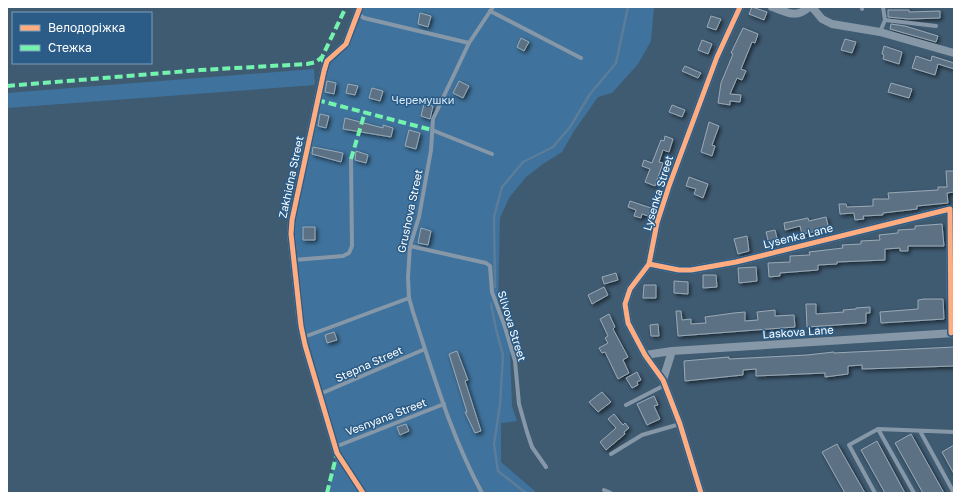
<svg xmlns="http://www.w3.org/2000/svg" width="961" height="500" font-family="'Golos Text',sans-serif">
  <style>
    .green { fill: #3f729c }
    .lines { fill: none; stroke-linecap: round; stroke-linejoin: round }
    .stream { stroke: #5c7d99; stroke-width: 2.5 }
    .building { fill: #5c7284; stroke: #99a9b6; filter: url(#shadow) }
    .service { stroke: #8697a8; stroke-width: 4 }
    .minor { stroke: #8697a8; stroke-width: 8 }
    .quiet { stroke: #73f3ae; stroke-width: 4; stroke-dasharray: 8 4; stroke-linecap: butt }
    .cycleway-casing { stroke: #2a5c87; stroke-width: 8 }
    .cycleway { stroke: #ffac80; stroke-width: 5 }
    .labels { text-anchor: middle; stroke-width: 3; stroke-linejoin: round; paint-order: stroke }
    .park-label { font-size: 11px; fill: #daeaf6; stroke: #2a5c87 }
    .street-label { font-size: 11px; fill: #fff; stroke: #2a5c87 }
  </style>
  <defs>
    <filter id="shadow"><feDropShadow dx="2" dy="2" stdDeviation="2" flood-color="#0009"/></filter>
  </defs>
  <rect width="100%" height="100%" fill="#3f5b72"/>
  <path class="green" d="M364,7H654L651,41L638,64L612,93L598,97L574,131L562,152L543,164L526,177L509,198L500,218L498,302L510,351L512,406L517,421L501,423V462L537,493H366L340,451L304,326L294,235V221L326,72C332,59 341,56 348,45C355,34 360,20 364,7Z
    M314,69L315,85L7,108V93Z
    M337,453L363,493H327Z"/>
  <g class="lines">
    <path class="stream" d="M495,287L494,217L502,187L523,162L553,147L570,127L590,94L616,63L628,7
      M491,304L496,329L503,355L500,405L494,444L498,471L526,493"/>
  </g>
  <path class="building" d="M752,7L767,12L764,20L749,14Z
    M888,10H909V12L940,11V18L909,19L888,17Z
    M420,13L431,16L428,27L418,24Z
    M711,16L721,19L716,30L707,27Z
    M891,24L905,26L938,36L936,42L890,29Z
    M743,28L758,34L755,43L752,42L741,69L746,71L742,80L737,78L730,94L741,95L740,102L730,101V105L718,103L721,83L733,54L731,53Z
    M521,38L529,42L524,51L517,47Z
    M845,39L856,42L852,53L841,50Z
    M702,40L712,44L708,54L698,50Z
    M884,46L902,52L899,64L883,59L884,55L882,54Z
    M916,56L931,61L932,56L954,63V69L938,64L935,75L912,68Z
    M685,66L701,73L698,78L682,71Z
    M327,81L336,83L334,94L325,92Z
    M459,81L469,86L463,98L453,93Z
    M891,83L912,89L909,98L888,92Z
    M348,84L358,86L355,95L346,93Z
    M372,88L383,91L380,101L369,98Z
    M424,104L433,106L430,119L421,116Z
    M672,105L685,110L682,117L669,112Z
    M320,114L329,116L326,128L318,126Z
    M345,118L383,128V125L393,128L391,137L343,129Z
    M709,122L719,126L712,145L715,146L712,156L701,152Z
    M409,130L420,133L416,149L405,146Z
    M665,136L673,139L669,152L663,150L659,162L663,163L655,186L645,182L650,169L642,166L644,160L652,163L661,140L664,141Z
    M313,147L343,153L341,162L312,154Z
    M356,151L368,155L366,163L355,160Z
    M946,171H954V192L947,193L948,203L917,206V209L883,213V215L863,216L864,219L855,220L854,213L840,214L839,204H846L847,207L873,206V199H889L888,193L938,190V187H947Z
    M689,177L708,184L703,198L694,194L696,189L686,186Z
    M630,201L651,208L648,216L642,214L641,218L634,216L636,210L628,207Z
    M826,217L829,229L802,234L800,226L785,230L784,223L808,218L809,221Z
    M942,224L944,246H908V251H900V248L885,249V260L837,262V264L818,265V270L780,273V276L769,277L768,263L790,262V256L810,255L809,252L843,248L842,245L861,244V241L880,240L879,235L898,233V230L915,229V226Z
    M303,227H315V240H303Z
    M421,228L431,231L428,245L418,243Z
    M775,230L778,242L769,244L766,232Z
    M747,236L749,251L738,254L734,239Z
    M756,267L757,281L739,283L738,268Z
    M616,273L618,280L604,284L602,277Z
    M703,275H716L717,287L703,288Z
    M674,281L688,282V294L674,293Z
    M644,285H656V298H643Z
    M604,287L608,295L592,304L588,295Z
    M924,299H943L944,319L881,323L880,312L918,309V300Z
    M806,304H816V314L844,312L843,310L856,309V308L870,307V313H866V323L807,327Z
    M775,310V316L794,315L795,327L678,336L676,311H681L682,320L691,319V324L706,323L705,317L734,313L745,312V321L758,320L757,312Z
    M609,314L615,327L613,329L628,357L623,360L629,373L618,379L605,352L602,353L599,348L608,343L605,338L608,336L600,319Z
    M658,324L659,336H651L650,325Z
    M334,332L337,340L327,343L325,335Z
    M954,347V366L862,369V365L848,366V374L825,377V373L756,376V369L743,370V375L685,381L684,361L729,357V359L807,355L834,352V353Z
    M457,351L468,380L465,381L481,431L475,433L465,412H467L449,354Z
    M637,372L641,380L637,382L638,385L632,388L626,378Z
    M602,392L611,402L598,412L589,402Z
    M654,396L658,405L654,406L660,419L647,425L637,404Z
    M614,414L623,425L625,423L629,428L624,432L625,434L606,450L600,442L616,428L608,419Z
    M406,424L409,431L400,435L397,427Z
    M911,434L944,493H923L895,443Z
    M877,441L905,493H885L861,450Z
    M837,444L865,493H845L822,452Z
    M954,445V474L942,452Z"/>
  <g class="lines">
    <path class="service" d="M862,9V7
      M490,11L581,58
      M358,14L364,18L469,43
      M885,20L936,26
      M880,32L885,20L883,7
      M432,130L492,154
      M410,246L486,263L490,266L492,292L504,324L515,361L519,404L527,432L532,447L546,467
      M294,260L343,256L349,253L352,246L351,159
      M304,337L409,298
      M320,394L425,349
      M626,405L665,385
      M878,429L914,493
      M920,431L954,493
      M335,447L444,404
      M611,454L642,435L680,424
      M604,490L611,493
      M482,493C451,436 433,373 413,312L409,298L408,277L410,246L419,217L431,150L433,119L469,43L493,7
      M875,493L849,445L878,429L954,432"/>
    <path class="minor" d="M360,7L346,44L327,61L324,71L292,220L291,234L301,326L305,345L337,453L363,493
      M772,7C787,12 796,19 809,7
      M812,7L822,19L832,24L880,32L954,53
      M649,264L679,270H691L736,262L950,209L951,333
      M645,355L672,351L954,333
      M663,380L672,351
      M701,493L680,424L663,380L645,355L628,323L625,304L630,289L649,264L657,223L669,186L717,57L740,7"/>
    <path class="quiet" d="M323,62L322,57L346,7
      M7,86L200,70L307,64L316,62L322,57
      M317,100L432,130
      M351,159L365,112
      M327,493L337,453"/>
    <defs>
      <path id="cycleway" d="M360,7L346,44L327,61L324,71L292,220L291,234L301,326L305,345L337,453L363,493
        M649,264L679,270H691L736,262L950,209L951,333
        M701,493L680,424L663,380L645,355L628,323L625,304L630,289L649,264L657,223L669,186L717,57L740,7"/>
    </defs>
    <use href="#cycleway" class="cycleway-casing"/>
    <use href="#cycleway" class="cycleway"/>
  </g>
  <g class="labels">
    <g class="park-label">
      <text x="423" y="104">Черемушки</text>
    </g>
    <g class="street-label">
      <text transform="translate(291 177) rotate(-78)" y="4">Zakhidna Street</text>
      <text transform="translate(658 193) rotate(-73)" y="4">Lysenka Street</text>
      <text transform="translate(410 211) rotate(-78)" y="4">Grushova Street</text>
      <text transform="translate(798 236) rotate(-14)" y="4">Lysenka Lane</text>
      <text transform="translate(512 326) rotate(73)" y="4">Slivova Street</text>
      <text transform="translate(798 332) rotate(-4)" y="4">Laskova Lane</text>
      <text transform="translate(369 364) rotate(-24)" y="4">Stepna Street</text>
      <text transform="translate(386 417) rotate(-21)" y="4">Vesnyana Street</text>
    </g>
  </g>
  <rect width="961" height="500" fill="none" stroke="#ffffff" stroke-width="16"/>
  <rect x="12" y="12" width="140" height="52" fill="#2a5c87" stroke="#7f9db7"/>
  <rect x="20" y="25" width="20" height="6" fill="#ffac80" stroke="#7f9db7"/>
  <text x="48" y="32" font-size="12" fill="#ffffff">Велодоріжка</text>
  <rect x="20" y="45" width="20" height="6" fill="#73f3ae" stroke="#7f9db7"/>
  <text x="48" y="52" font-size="12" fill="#ffffff">Стежка</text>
</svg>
